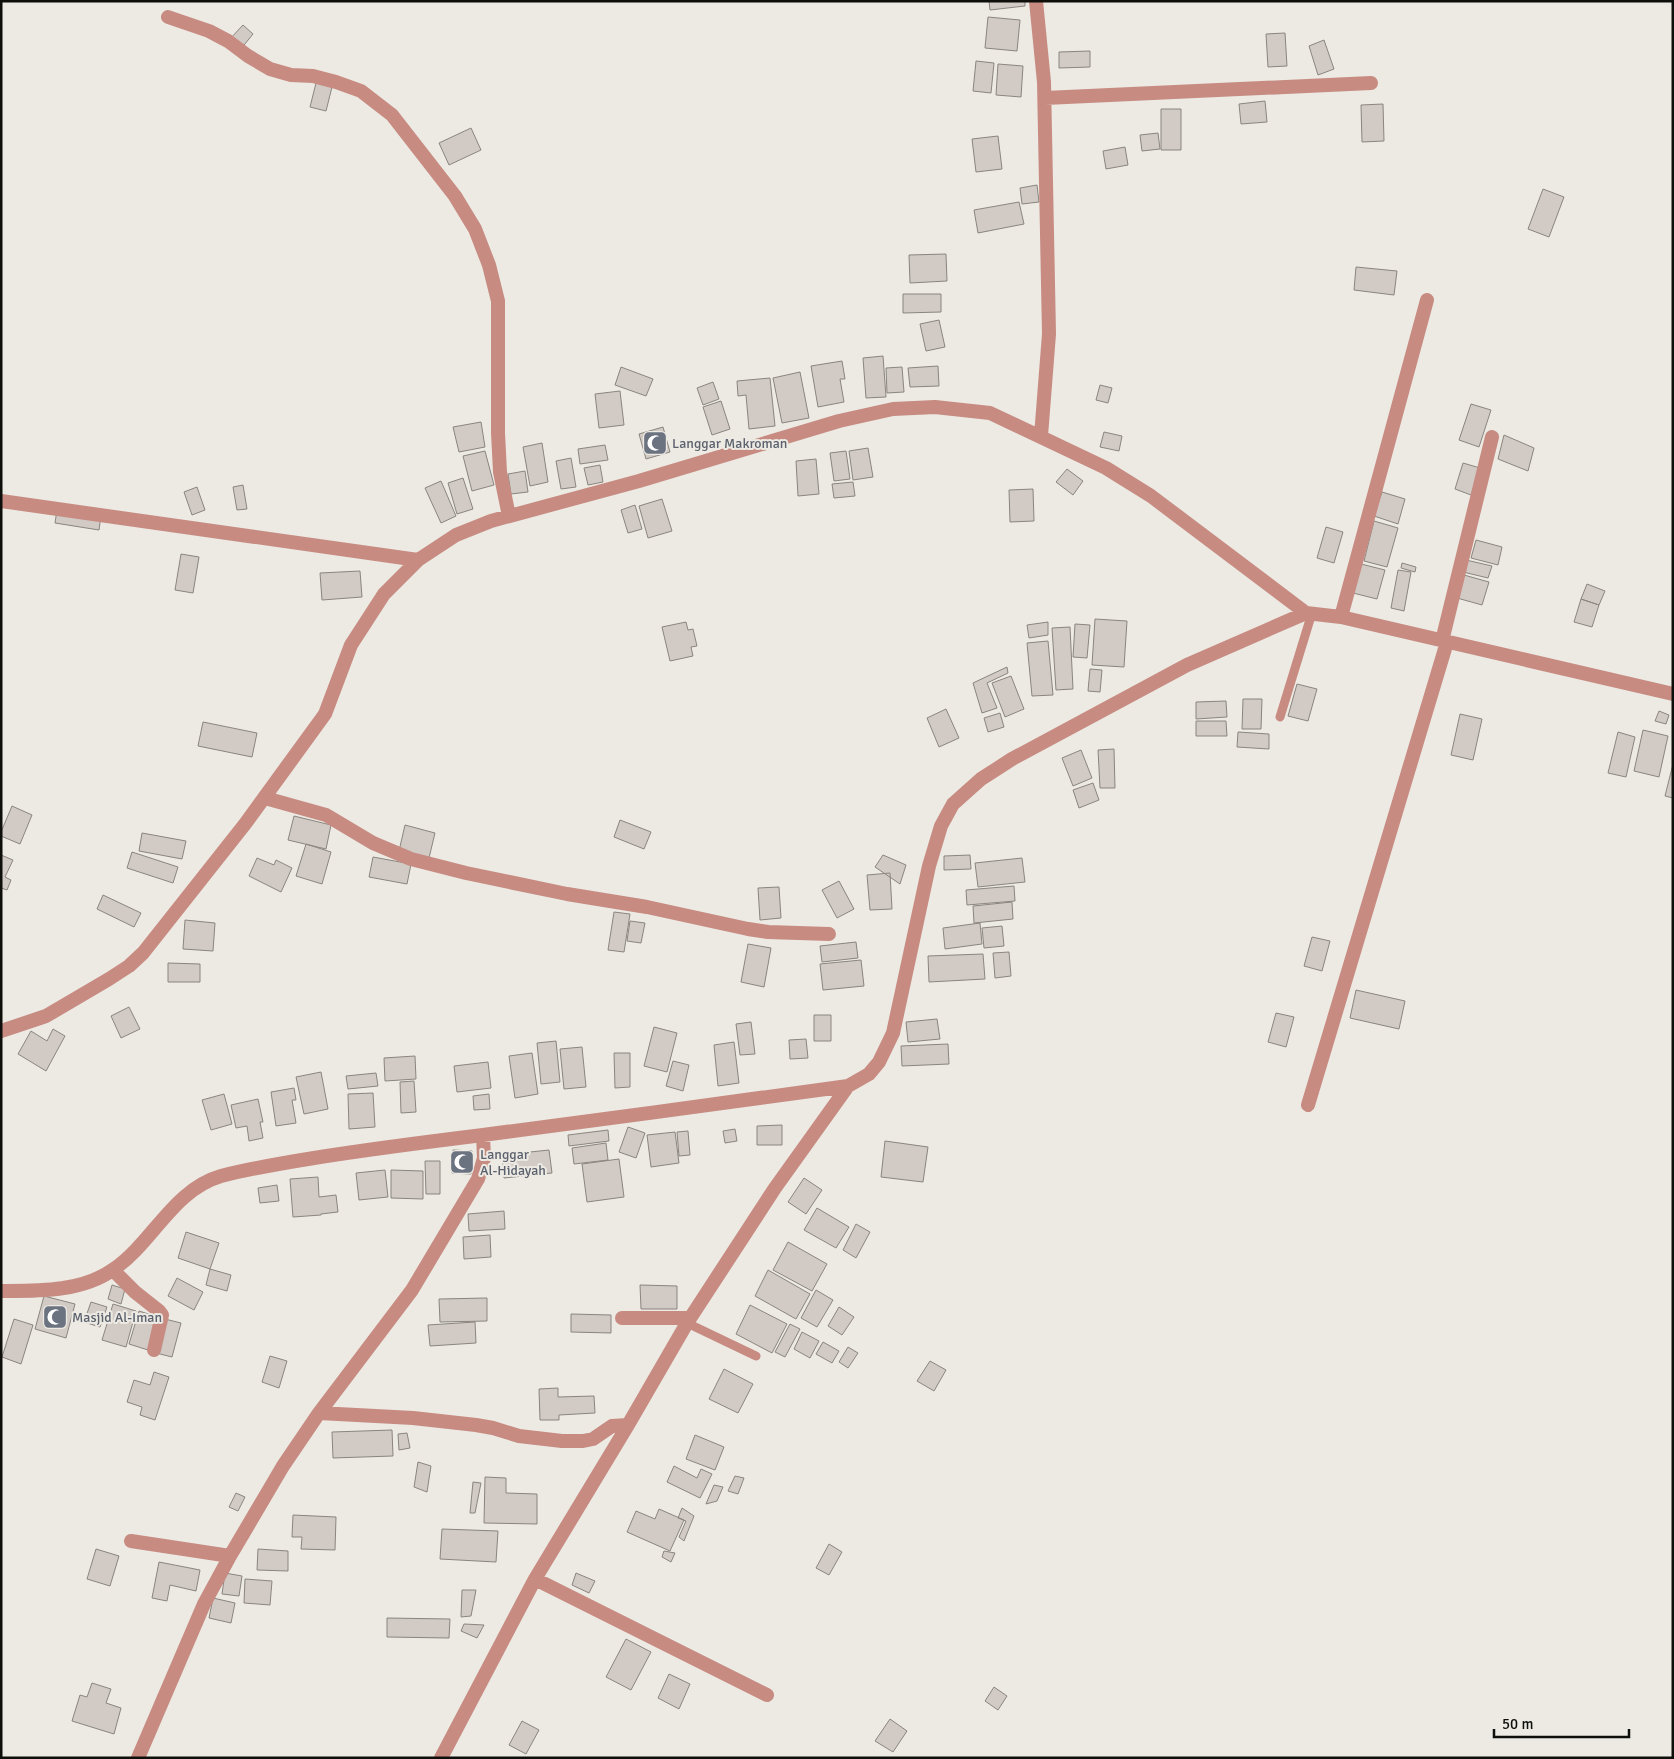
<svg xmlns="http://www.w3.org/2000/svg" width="1674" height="1759" font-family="Signika,sans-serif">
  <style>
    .building { fill: #d1cac5; stroke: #8b8580 }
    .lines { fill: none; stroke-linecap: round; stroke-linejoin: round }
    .service { stroke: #c78b82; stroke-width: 9 }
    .minor { stroke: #c78b82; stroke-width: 14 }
    .labels { text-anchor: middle; stroke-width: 4; stroke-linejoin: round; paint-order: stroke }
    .worship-label { font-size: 14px; fill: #5b616d; stroke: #eceae3; text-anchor: start }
  </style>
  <rect width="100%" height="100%" fill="#eceae3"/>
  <path class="building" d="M989,1H1025V6L990,10Z
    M988,17L1020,20L1017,51L985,48Z
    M243,25L253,34L240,50L229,40Z
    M1285,33L1287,66L1268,67L1266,34Z
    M1324,40L1334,69L1318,75L1309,46Z
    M1090,51V67L1059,68V52Z
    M976,61L994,63L991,93L973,91Z
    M998,64L1023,66L1021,97L996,95Z
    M316,83L332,87L326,111L310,107Z
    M1265,101L1267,122L1241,124L1239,104Z
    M1383,104L1384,141L1362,142L1361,105Z
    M1161,109H1181V150H1161Z
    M471,128L481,150L449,165L439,143Z
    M1158,133L1160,149L1142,151L1140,135Z
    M998,136L1002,169L976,172L972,139Z
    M1125,147L1128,165L1106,169L1103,151Z
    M1037,185L1039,202L1022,204L1020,188Z
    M1543,189L1564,197L1549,237L1528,229Z
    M1019,202L1024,224L978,233L974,210Z
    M946,254L947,281L910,283L909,255Z
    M1356,267L1397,271L1394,295L1354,290Z
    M903,294H941V312L903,313Z
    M939,320L945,347L926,351L920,324Z
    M883,356L886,397L866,398L863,358Z
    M842,361L845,379H840L844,402L818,407L811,366Z
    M938,366L939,386L910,387L908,368Z
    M621,367L653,379L646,396L615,385Z
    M902,367L904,392L887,393L886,368Z
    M800,372L809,418L782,423L773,378Z
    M770,378L775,426L749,429L746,395L738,396L737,381Z
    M713,382L719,399L703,405L697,388Z
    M1100,385L1112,388L1108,403L1096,400Z
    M620,391L624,425L599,428L595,394Z
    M721,401L730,429L712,435L703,407Z
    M1471,404L1491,410L1479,447L1459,440Z
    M481,422L485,447L459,452L453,427Z
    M663,427L670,452L646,459L639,434Z
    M1104,432L1122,436L1119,451L1100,447Z
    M1504,435L1534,448L1528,471L1498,459Z
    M542,443L548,482L530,486L523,447Z
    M605,445L608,460L580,464L578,449Z
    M868,448L873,477L853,480L849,451Z
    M485,451L494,485L472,491L463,456Z
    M846,451L850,479L834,481L830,453Z
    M571,458L576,487L561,489L556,461Z
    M816,459L819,494L798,496L796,461Z
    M1463,463L1480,468L1471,495L1455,489Z
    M600,465L603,482L588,485L584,468Z
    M1067,469L1083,481L1073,495L1056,482Z
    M525,471L528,492L511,494L508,474Z
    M463,478L473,509L457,514L448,483Z
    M441,481L456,516L441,523L425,488Z
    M853,482L855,496L834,498L832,484Z
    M243,485L247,509L237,510L233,487Z
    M197,487L205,510L192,515L184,492Z
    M1033,489L1034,521L1010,522L1009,490Z
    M1382,492L1405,499L1398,524L1374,516Z
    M662,499L672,531L648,538L639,506Z
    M635,505L642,529L628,533L621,510Z
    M57,510L101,516L99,530L55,523Z
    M1374,521L1398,528L1387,567L1364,561Z
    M1326,527L1343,532L1334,563L1317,558Z
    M1476,540L1502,547L1498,565L1471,558Z
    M181,554L199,557L193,593L175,590Z
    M1466,560L1492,566L1488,578L1463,572Z
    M1402,563L1416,567L1415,572L1401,568Z
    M1361,564L1385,570L1377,599L1353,593Z
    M1398,570L1411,572L1404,611L1391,608Z
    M360,571L362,597L322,600L320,573Z
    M1464,575L1489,582L1482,605L1457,598Z
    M1587,584L1605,591L1599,605L1581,599Z
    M1581,599L1599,605L1592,627L1574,622Z
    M1095,619L1127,621L1124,667L1092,665Z
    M686,622L688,630L693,629L697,646L691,647L693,656L670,661L662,627Z
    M1048,622V635L1029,638L1027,625Z
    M1075,624L1090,625L1087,658L1073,657Z
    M1070,627L1073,689L1056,690L1052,628Z
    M1048,641L1053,695L1032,696L1027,643Z
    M1007,667L1008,673L987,683L997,708L982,713L973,683Z
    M1090,669L1102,670L1100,692L1088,691Z
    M1011,676L1024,709L1005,717L992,683Z
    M1297,684L1317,689L1308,721L1288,716Z
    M1243,699H1262L1261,729H1242Z
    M1226,701L1227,717L1196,719V702Z
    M946,709L959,738L939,747L927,718Z
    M1659,711L1669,715L1666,724L1655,721Z
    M1000,713L1004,727L988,732L984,718Z
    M1460,714L1482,719L1473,760L1451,755Z
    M1196,721H1226L1227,736H1196Z
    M203,722L257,733L252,757L198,746Z
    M1643,730L1668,736L1659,777L1634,771Z
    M1238,732L1269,734V749L1237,747Z
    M1618,732L1635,737L1626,777L1608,773Z
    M1114,749L1115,788H1100L1098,750Z
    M1081,750L1092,778L1073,786L1062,758Z
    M1673,764V798L1665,796Z
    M1093,783L1099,800L1079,808L1073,790Z
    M12,806L32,815L20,844L1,836V832Z
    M294,816L331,825L326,849L288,840Z
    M620,820L651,832L644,849L614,837Z
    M405,825L435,833L429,858L399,851Z
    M142,833L186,841L182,859L139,851Z
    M306,844L331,852L322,884L296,876Z
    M132,852L178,867L173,883L127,868Z
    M1,855L13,860L5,877L11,880L7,890L1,888Z
    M883,855L906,865L900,884L875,867Z
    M970,855L971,869L944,870V856Z
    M373,857L411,864L407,884L369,877Z
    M257,858L274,865L276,860L292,868L281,892L249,876Z
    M1022,858L1025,882L978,887L975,863Z
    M890,873L892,909L870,910L867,875Z
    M839,881L854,909L837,918L822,890Z
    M1014,886L1015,901L967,905L966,890Z
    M779,887L781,918L760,920L758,888Z
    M103,895L141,913L134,927L97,909Z
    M1012,902L1013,919L974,923L973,906Z
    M614,912L630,914L624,952L608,950Z
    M185,920L215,923L213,951L183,949Z
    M630,921L645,923L641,943L627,941Z
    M980,923L982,944L945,949L943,928Z
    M1002,926L1004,946L984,948L982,928Z
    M1312,937L1330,941L1322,971L1304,966Z
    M856,942L858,958L822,962L820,946Z
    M748,944L771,948L764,987L741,982Z
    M1009,952L1011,976L995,978L993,953Z
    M983,954L985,979L929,982L928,956Z
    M861,960L864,986L823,990L820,964Z
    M168,963L200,964V982H168Z
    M1356,990L1405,1001L1399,1029L1350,1018Z
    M129,1007L140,1029L121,1038L111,1016Z
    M1276,1013L1294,1017L1286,1047L1268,1042Z
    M814,1015H831V1041H814Z
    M937,1019L940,1039L908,1042L906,1022Z
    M751,1022L755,1054L740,1055L736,1024Z
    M654,1027L677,1033L667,1072L644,1066Z
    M53,1029L65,1036L46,1071L18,1054L31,1031L47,1041Z
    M806,1039L808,1058L790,1059L789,1040Z
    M556,1041L560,1082L541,1084L537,1043Z
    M734,1042L739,1083L718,1086L714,1045Z
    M948,1044L949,1064L902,1066L901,1046Z
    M582,1047L586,1087L564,1089L560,1049Z
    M532,1053L538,1094L515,1098L509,1056Z
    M614,1053H630V1087L615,1088Z
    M415,1056L416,1079L385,1081L384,1058Z
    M673,1061L689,1065L683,1091L666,1086Z
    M488,1062L491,1088L457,1092L454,1066Z
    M321,1072L328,1109L304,1114L296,1077Z
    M376,1073L378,1086L348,1089L346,1076Z
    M414,1081L416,1112L401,1113L400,1082Z
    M294,1088L296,1100H292L296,1123L276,1126L271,1092Z
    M373,1093L375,1127L349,1129L348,1094Z
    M224,1094L232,1124L211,1130L202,1100Z
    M489,1094L490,1109L474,1110L473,1096Z
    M258,1099L263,1122H260L263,1138L249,1141L247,1126L236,1128L231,1105Z
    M782,1125V1145H757V1126Z
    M628,1127L645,1133L636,1158L619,1152Z
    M735,1129L737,1141L725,1143L723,1131Z
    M608,1130L609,1141L569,1146L568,1135Z
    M688,1131L690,1155L679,1156L677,1132Z
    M675,1132L679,1163L651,1167L647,1135Z
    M885,1141L928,1147L923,1182L881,1177Z
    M606,1143L608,1160L574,1164L572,1148Z
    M453,1150L472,1151L471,1174L452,1173Z
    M549,1150L552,1173L504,1178L502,1155Z
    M619,1159L624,1197L587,1202L582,1164Z
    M425,1161H440V1194H426Z
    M385,1170L388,1197L359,1200L356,1173Z
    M391,1170L423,1171V1199L391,1198Z
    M318,1177L319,1197L336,1195L338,1212L321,1214V1215L293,1217L290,1179Z
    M804,1178L822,1190L806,1214L788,1202Z
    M277,1185L279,1201L260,1203L258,1188Z
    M817,1208L849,1227L836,1248L804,1230Z
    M504,1211L505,1229L469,1231L468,1214Z
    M856,1224L870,1232L856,1258L843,1250Z
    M186,1232L219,1243L210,1269L178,1258Z
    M490,1235L491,1257L464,1259L463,1237Z
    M788,1242L827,1264L812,1291L773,1270Z
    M210,1269L231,1275L227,1291L206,1285Z
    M768,1270L810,1294L796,1319L755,1296Z
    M177,1278L203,1292L194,1310L168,1296Z
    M112,1285L125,1289L121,1304L108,1299Z
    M640,1285L677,1286V1309H641Z
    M816,1290L833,1300L817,1327L801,1318Z
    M44,1296L75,1304L66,1338L35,1329Z
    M487,1298V1321L440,1322L439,1299Z
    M91,1302L107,1307L100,1327L84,1322Z
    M113,1304L136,1311L126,1347L102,1340Z
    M750,1305L787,1324L772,1353L736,1334Z
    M839,1307L854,1317L842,1335L828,1326Z
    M139,1311L158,1317L148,1350L129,1344Z
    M571,1314L611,1315V1333L571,1332Z
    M14,1319L33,1325L21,1364L2,1357Z
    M165,1319L181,1323L172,1357L156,1353Z
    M475,1322L476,1343L430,1346L428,1325Z
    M790,1324L800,1329L785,1357L775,1352Z
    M802,1332L819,1341L810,1358L794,1349Z
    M823,1342L839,1351L832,1363L816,1354Z
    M848,1347L858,1353L848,1368L839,1362Z
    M270,1356L287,1361L279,1388L262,1382Z
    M930,1361L946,1370L934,1391L917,1381Z
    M724,1369L753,1384L738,1413L709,1399Z
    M154,1372L169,1377L155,1420L140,1415L142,1407L127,1402L134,1380L150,1385Z
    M558,1388V1397L594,1396L595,1413L559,1415V1420H540L539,1389Z
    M392,1430L393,1456L333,1458L332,1432Z
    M407,1433L410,1448L399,1450L398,1434Z
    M695,1435L724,1447L715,1470L686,1459Z
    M418,1462L431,1466L427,1492L414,1487Z
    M674,1466L697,1478L701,1469L712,1474L700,1498L667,1482Z
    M735,1476L744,1478L738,1494L728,1491Z
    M485,1477L506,1478V1493L537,1494V1524L484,1523Z
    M473,1482L481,1483L475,1513H470Z
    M714,1485L723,1487L717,1501L706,1504Z
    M236,1493L245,1497L238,1511L229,1507Z
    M682,1508L694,1516L684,1541L679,1537L686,1521L678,1518Z
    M659,1509L684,1520L670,1551L627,1532L636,1511L655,1519Z
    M293,1515L336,1517L335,1550L301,1549L302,1537H292Z
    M442,1529L498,1531L496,1562L440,1559Z
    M829,1544L842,1552L829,1575L816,1568Z
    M96,1549L119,1556L110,1586L87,1579Z
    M258,1549L288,1551V1571L257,1570Z
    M664,1551L675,1553L671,1562L662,1557Z
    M159,1562L200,1570L196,1591L170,1585L167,1601L152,1598Z
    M225,1573L242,1576L239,1596L222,1594Z
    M576,1573L595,1581L589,1593L572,1585Z
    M245,1579L272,1581L270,1605L244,1603Z
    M462,1590H476L471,1616L461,1617Z
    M213,1598L235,1603L231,1623L209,1618Z
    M387,1618L450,1619L449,1638L387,1637Z
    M464,1624L484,1625L477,1638L461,1631Z
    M626,1639L651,1652L631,1690L606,1677Z
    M669,1674L690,1684L679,1709L658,1698Z
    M92,1683L111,1689L106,1703L121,1708L114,1734L72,1721L80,1695L87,1697Z
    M994,1687L1007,1696L998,1710L985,1701Z
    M890,1719L907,1731L893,1752L875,1741Z
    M522,1721L539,1730L526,1754L509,1745Z"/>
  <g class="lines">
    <path class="service" d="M1280,717L1312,613
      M687,1323L756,1356"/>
    <path class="minor" d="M1036,1L1044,82L1049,334L1041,436
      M168,17L209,31L228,41L248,56L270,69L291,75L313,76L336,82L361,91L392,115L455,196L475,229L489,265L498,301V433L500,472L509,516
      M1045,98L1371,83
      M1,501L418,560
      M1341,617L1427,300
      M1442,641L1492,437
      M265,798L326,815L373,843L411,859L466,873L567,894L647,907L748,929L768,932L829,934
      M1,1031L46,1016L109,979L129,966L143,953L245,824L325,714L351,645L384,594L418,560L456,535L491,521L639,481L839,421L893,409L935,407L990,413L1106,468L1151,496L1306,613
      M1308,1105L1447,642
      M113,1270L135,1292L159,1311L162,1315L154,1350
      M1,1291C39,1291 82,1292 114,1269C153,1242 173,1190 221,1176C252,1168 283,1163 314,1158C370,1149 426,1142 483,1135C605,1119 726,1103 848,1086L869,1074L879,1062L893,1033L929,866L941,826L953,804L981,779L1012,759L1187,665L1306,613L1341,617L1673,694
      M622,1318H690
      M319,1413L413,1418L476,1425L493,1428L519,1436L562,1441H583L593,1439L612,1426L628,1425
      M131,1541L230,1556
      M535,1579L767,1695
      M138,1758L204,1604L230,1556L283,1466L319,1413L412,1290L478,1179L484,1158L483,1135
      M441,1758L535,1579L628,1425L687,1323L775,1188L848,1086"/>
  </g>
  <defs>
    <symbol id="mosque-square" viewBox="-11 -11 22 22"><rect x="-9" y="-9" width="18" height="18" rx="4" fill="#6b7280" stroke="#eceae3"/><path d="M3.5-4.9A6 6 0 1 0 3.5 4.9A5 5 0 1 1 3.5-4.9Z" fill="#fff"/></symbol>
  </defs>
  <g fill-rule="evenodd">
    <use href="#mosque-square" x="641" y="429" width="28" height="28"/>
    <use href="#mosque-square" x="448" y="1148" width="28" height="28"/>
    <use href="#mosque-square" x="41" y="1303" width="28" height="28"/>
  </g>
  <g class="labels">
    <g class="worship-label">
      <text x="672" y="448">Langgar Makroman</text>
      <text x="480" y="1159">Langgar<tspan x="480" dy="16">Al-Hidayah</tspan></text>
      <text x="72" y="1322">Masjid Al-Iman</text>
    </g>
  </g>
  <rect width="1674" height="1759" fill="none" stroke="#0e0e0b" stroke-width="5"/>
  <path d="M1494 1729v8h135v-8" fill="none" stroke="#0e0e0b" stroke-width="2.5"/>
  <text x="1502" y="1729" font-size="15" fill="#0e0e0b" stroke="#eceae3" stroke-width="4" paint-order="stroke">50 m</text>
</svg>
